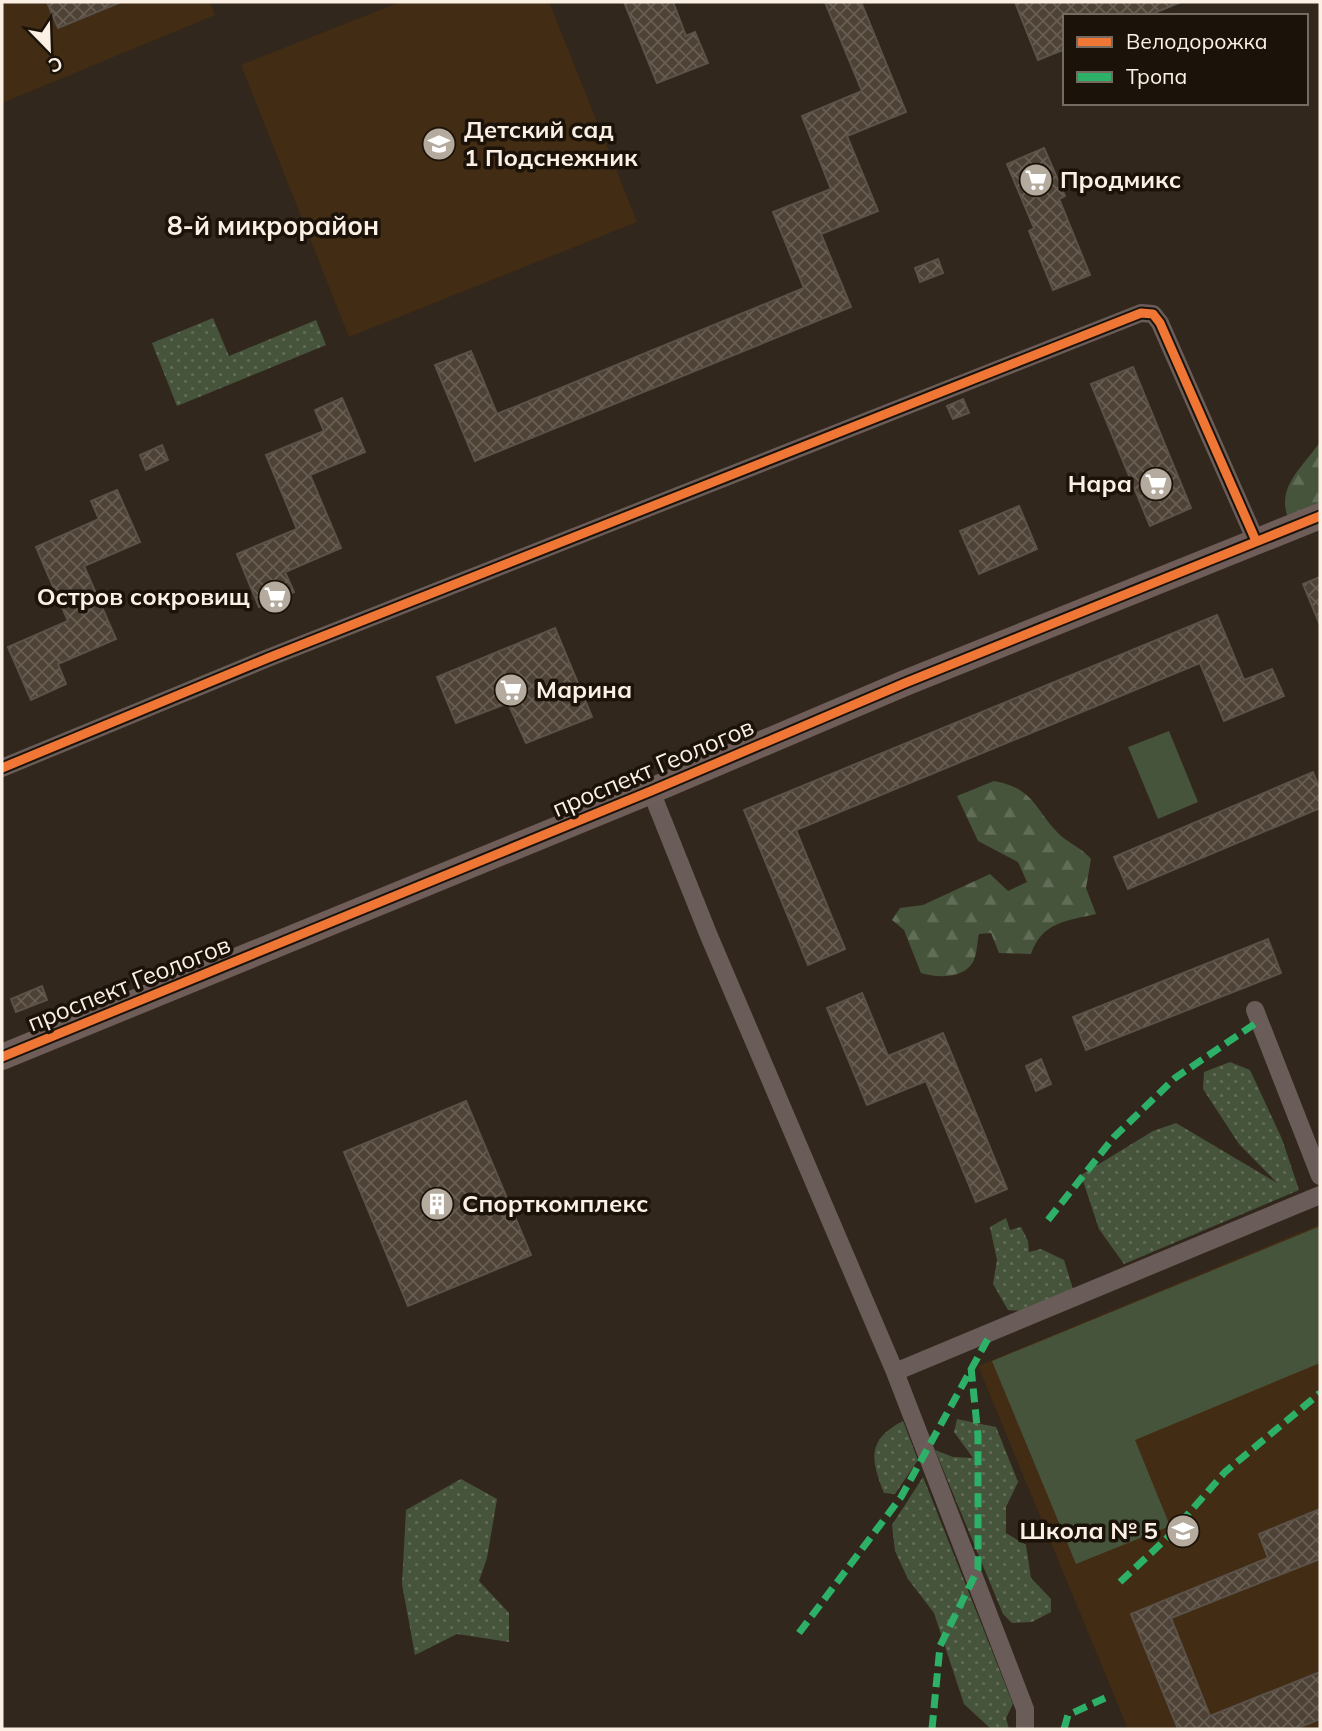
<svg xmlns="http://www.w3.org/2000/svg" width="1322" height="1731" font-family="Mulish,sans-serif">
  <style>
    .built { fill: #422c13 }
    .grass { fill: url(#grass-dots) }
    .forest { fill: url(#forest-firs) }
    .park { fill: #47543c }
    .building { fill: url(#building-cross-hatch); stroke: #5b5249; stroke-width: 2 }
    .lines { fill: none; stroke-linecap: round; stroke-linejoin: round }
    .street { stroke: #6a5c58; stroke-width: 18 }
    .secondary { stroke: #6e5d58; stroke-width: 26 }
    .quiet { stroke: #2db169; stroke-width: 7; stroke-dasharray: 14 7; stroke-linecap: butt }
    .cycleway-casing { stroke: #1b130a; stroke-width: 13 }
    .cycleway { stroke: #f07635; stroke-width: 9 }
    .labels { text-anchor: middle; stroke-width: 7; stroke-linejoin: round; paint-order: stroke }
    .poi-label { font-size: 24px; font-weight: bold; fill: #fcf0e4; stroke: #1b130a; text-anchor: start }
    .street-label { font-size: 24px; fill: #fcf0e4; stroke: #1b130a }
    .neighbourhood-label { font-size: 26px; font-weight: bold; fill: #fcf0e4; stroke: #1b130a }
  </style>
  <defs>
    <pattern id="grass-dots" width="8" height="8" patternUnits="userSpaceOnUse" patternTransform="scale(1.75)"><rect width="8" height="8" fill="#47543c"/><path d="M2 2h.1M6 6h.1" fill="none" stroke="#626d58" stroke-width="1.8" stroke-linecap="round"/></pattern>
    <pattern id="forest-firs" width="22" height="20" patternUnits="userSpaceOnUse" patternTransform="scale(1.75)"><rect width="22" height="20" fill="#47543c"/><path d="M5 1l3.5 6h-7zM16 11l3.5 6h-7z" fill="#626d58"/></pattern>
    <pattern id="building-cross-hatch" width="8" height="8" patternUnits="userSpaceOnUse" patternTransform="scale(1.75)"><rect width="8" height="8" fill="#4d4235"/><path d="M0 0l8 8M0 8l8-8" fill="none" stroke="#685e52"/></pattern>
  </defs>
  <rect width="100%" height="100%" fill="#32271c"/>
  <path class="built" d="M2,2H210L215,15L2,103Z
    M400,2H549L637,222L349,337L241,65Z
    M1320,1224V1729H1128L978,1366Z"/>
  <path class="grass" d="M213,318L229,356L316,320L326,345L177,406L152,343Z
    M1230,1062L1250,1070L1282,1139L1299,1190L1124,1264L1099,1229L1081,1175L1153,1131L1176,1123L1277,1183L1239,1144L1203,1089L1204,1072Z
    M1006,1218L1010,1230L1021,1227L1028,1241L1029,1252L1041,1249L1064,1260L1073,1289L1024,1311L1008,1310L993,1284L997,1260L990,1227Z
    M957,1419L996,1427L1018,1482L1006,1507V1533L1026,1545L1031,1578L1051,1599V1612L1032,1622L1012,1623L1003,1614L935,1450L953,1457L973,1458L954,1432Z
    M903,1421L918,1460L895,1494L884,1493C871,1460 866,1440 903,1421Z
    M923,1477L1013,1704L1006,1718L1009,1729H991L964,1704L934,1613L908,1579L895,1551L892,1525Z
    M461,1479L497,1499L487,1558L479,1581L509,1613V1642L457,1634L415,1655L402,1584L406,1510Z"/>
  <path class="forest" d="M1320,442V504L1288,518C1276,486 1304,466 1320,442Z
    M994,781C1036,789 1034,810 1060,835C1070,844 1082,848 1091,859L1086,888L1096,914C1066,921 1042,922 1031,954L999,953L991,933L979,934C977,942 977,955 973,962C963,979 937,978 921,973L904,930L892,920L900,908L923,905L990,874L1008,891L1027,882L1018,862L978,841L957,796Z"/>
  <path class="park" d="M1169,731L1198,802L1158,819L1128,747Z
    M1318,1227L1320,1234V1363L1135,1440L1170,1526L1076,1564L992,1361Z"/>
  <path class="building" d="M47,2H121L58,28Z
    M624,2H673L686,36L695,32L708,63L657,83Z
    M825,2H861L906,112L847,136L878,211L821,234L851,307L475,461L435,365L471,351L497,414L804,288L773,212L831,189L802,116L862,91Z
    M1015,2H1181L1147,16H1065V49L1038,60Z
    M1044,148L1065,196L1059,199L1090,275L1053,290L1029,231L1034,228L1007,164Z
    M938,259L943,273L920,282L915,268Z
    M1133,367L1191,508L1150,526L1091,384Z
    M342,398L365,452L310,475L341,548L285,572L294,592L259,607L237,554L297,529L266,455L324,431L315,410Z
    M963,399L969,413L953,419L947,406Z
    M162,445L168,460L146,470L140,455Z
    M117,490L140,542L84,566L116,639L58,664L66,684L31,700L8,647L68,621L36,547L99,519L91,501Z
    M1019,506L1037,549L979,574L960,531Z
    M1320,577V625L1303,584Z
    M1217,615L1244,680L1272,669L1284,696L1224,721L1200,663L796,830L845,949L808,965L744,810Z
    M555,628L592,717L526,743L508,703L456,723L437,677Z
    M1313,772L1320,790V808L1128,889L1114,857Z
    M1268,939L1281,973L1086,1050L1073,1017Z
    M42,986L47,1000L16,1012L11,999Z
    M862,993L888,1056L943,1033L1007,1189L976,1202L926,1081L867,1105L827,1008Z
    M1041,1059L1051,1084L1036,1091L1026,1066Z
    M466,1101L531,1255L408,1306L344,1152Z
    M1320,1509V1559L1171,1618L1210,1716L1320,1672V1719L1295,1729H1178L1131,1614L1268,1558L1259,1534Z"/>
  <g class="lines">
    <path class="street" d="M2,768L268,658L1141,313L1153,314L1160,323L1256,541
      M651,791L709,936L895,1372L1025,1709V1729
      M1255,1010L1320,1176
      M895,1372L1320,1195"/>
    <path class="secondary" d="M2,1057L651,791L905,683L1320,516"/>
    <path class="quiet" d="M1048,1220L1114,1137L1175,1078L1259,1021
      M1120,1582L1166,1539L1225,1472L1320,1393
      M799,1633L901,1497L990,1335
      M932,1729L940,1646L978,1569V1436L971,1367
      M1064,1729L1068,1715L1105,1698"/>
    <defs>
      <path id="cycleway" d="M2,768L268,658L1141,313L1153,314L1160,323L1256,541
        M2,1057L651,791L905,683L1320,516"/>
    </defs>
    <use href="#cycleway" class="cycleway-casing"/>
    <use href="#cycleway" class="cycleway"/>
  </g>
  <defs>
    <symbol id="school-disc" viewBox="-11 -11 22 22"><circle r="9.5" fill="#b5aa9e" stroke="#1b130a"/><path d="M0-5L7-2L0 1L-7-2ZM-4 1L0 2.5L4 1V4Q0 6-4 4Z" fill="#fff"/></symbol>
    <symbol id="supermarket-disc" viewBox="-11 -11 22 22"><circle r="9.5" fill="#b5aa9e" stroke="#1b130a"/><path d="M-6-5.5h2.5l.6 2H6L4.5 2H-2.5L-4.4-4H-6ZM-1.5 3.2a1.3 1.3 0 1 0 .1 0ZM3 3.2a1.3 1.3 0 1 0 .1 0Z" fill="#fff"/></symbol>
    <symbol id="building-disc" viewBox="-11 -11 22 22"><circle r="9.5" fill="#b5aa9e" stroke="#1b130a"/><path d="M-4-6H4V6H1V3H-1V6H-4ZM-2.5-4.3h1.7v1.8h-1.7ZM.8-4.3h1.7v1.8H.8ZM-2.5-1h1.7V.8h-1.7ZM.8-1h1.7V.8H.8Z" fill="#fff"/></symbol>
  </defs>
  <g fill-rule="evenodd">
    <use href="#school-disc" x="420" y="125" width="38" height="38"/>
    <use href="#supermarket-disc" x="1017" y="161" width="38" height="38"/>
    <use href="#supermarket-disc" x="1137" y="465" width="38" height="38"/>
    <use href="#supermarket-disc" x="256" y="578" width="38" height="38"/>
    <use href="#supermarket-disc" x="492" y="671" width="38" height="38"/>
    <use href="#building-disc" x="418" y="1185" width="38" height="38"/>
    <use href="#school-disc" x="1164" y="1512" width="38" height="38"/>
  </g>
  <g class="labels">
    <g class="poi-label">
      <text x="464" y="138">Детский сад<tspan x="464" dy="28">1 Подснежник</tspan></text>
      <text x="1060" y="188">Продмикс</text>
      <text x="1132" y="492" text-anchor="end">Нара</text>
      <text x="250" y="605" text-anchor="end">Остров сокровищ</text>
      <text x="536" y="698">Марина</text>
      <text x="462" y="1212">Спорткомплекс</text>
      <text x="1158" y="1539" text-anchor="end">Школа № 5</text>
    </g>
    <g class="street-label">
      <text transform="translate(653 768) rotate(-23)" y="8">проспект Геологов</text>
      <text transform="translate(129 984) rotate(-22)" y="8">проспект Геологов</text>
    </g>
    <g class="neighbourhood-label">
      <text x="273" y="235">8-й микрорайон</text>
    </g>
  </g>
  <rect width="1322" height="1731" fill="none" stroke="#fcf0e4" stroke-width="7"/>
  <rect x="1063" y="14" width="245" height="91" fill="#1b130a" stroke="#756b61" stroke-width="2"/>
  <rect x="1077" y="37" width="35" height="10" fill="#f07635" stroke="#756b61" stroke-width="2"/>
  <text x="1126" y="49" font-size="21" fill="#fcf0e4">Велодорожка</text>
  <rect x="1077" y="72" width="35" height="10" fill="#2db169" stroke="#756b61" stroke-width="2"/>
  <text x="1126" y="84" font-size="21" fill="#fcf0e4">Тропа</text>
  <g transform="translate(49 49) rotate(157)" stroke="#1b130a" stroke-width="5" paint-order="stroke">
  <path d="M0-5L12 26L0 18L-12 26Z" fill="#fcf0e4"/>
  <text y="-10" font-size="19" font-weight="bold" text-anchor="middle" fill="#fcf0e4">С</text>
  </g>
</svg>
